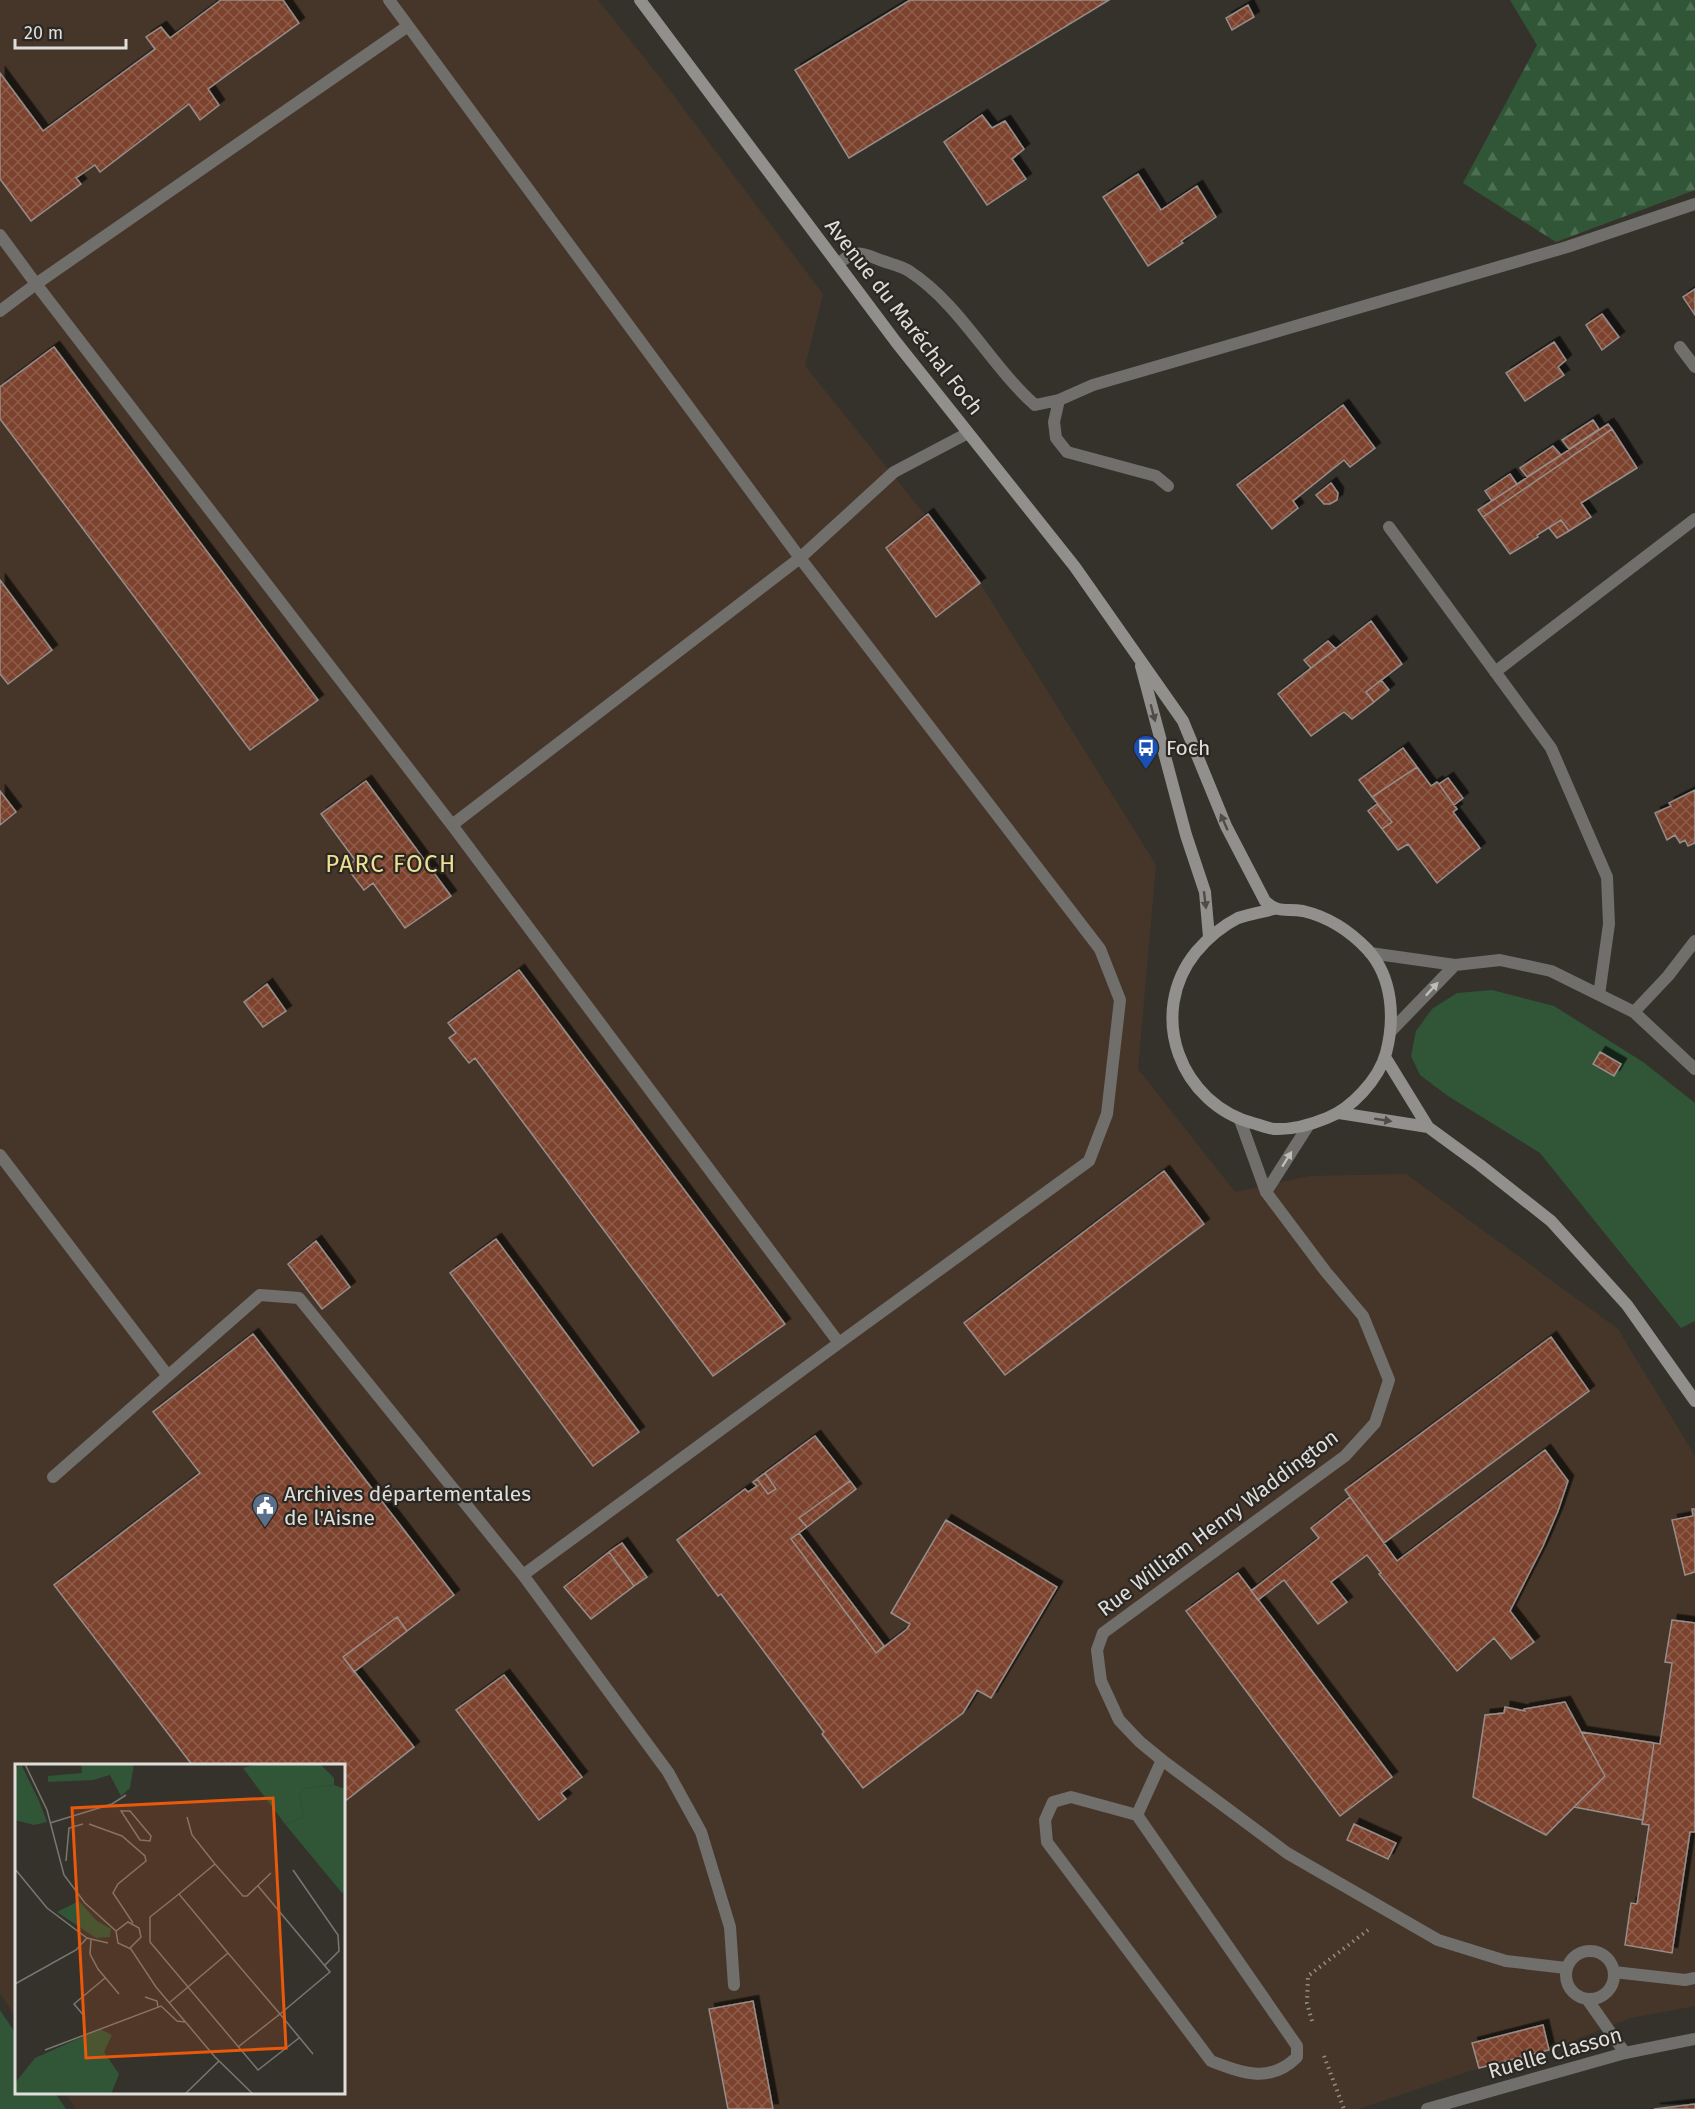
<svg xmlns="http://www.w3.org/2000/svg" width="1695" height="2109" font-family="'Fira Sans',sans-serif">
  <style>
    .commercial { fill: #46362a }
    .grass { fill: #305637 }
    .forest { fill: url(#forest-firs) }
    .building { fill: url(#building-cross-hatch); stroke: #968e8b; stroke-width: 1.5; filter: url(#shadow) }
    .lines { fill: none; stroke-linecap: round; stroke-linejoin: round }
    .path { stroke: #918f8a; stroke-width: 4; stroke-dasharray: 1.5 4.5; stroke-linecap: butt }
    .service { stroke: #706f6c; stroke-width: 12 }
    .minor { stroke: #706f6c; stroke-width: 12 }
    .secondary { stroke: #92908c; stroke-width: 12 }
    .oneway { fill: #4f4c48 }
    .oneway2 { fill: #bebdba }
    .labels { text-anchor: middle; stroke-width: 4.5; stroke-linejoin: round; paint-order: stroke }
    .street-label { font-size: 21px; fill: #e0dedb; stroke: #2b2823 }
    .poi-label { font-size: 21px; fill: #e0dedb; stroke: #2b2823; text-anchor: start }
    .quarter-label { font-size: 24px; letter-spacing: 1.5px; fill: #eee091; stroke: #2b2823 }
    .inset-road { fill: none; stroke: #797772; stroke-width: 1.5 }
    .view { fill: #e8590c; fill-opacity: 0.15; stroke: #e8590c; stroke-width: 3 }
    .inset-edge { fill: none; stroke: #e0dedb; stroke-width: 3 }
  </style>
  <defs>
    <pattern id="forest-firs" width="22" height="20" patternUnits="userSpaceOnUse" patternTransform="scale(1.5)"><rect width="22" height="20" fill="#305637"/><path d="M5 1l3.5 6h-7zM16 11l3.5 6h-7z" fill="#4e6e53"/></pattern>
    <pattern id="building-cross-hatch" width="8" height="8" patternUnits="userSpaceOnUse" patternTransform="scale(1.5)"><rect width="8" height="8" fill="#7c422d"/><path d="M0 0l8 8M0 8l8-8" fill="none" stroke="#8e5d4b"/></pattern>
    <filter id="shadow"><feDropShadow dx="5.5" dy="-5.5" stdDeviation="0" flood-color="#0009"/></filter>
  </defs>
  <rect width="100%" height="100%" fill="#35322c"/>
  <path class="commercial" d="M0,0H598L662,80L823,294L805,366L980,583L1156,865L1138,1069L1235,1192L1309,1176L1406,1174L1618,1329L1695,1456V2006L1631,2018L1549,2050L1479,2068L1359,2109H76L65,2093L344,2092V1766H16V2018L0,1993Z"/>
  <path class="grass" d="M1492,990L1554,1006L1643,1062L1695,1103V1321L1681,1328L1540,1153L1448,1096L1420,1075L1411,1056L1416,1031L1432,1009L1457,993Z
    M0,2010L16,2034V2092L55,2093L66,2109H0Z"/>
  <path class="forest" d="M1510,0H1695V190L1556,242L1463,183L1537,45Z"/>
  <path class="building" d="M221,0H283L299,23L208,89L219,105L200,120L189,104L100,172L95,165L76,178L81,184L31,221L0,179V73L43,131L155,49L146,37L161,27L170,38Z
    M910,0H1109L849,158L795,70Z
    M1248,5L1254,17L1232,30L1226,18Z
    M982,115L992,128L1005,121L1024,149L1012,159L1026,179L987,205L944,142Z
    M1138,174L1161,210L1197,186L1216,217L1181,241L1183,243L1148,266L1103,197Z
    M1695,289V315L1683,297Z
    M1602,314L1619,337L1602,350L1586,325Z
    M1554,342L1566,360L1558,367L1564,375L1525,401L1506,373Z
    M54,347L318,700L250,750L0,419V387Z
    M1343,405L1375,448L1350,467L1344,460L1293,501L1298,508L1272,529L1237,485Z
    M1593,420L1599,429L1569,449L1562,440Z
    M1608,424L1612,429L1483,517L1478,510Z
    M1612,429L1637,468L1581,503L1591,517L1569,531L1561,520L1537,535L1538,537L1510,554L1483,517Z
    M1553,446L1561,455L1527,477L1520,468Z
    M1510,474L1517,484L1492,501L1485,491Z
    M1331,483L1338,493L1337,500L1330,504H1324L1316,495Z
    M928,514L980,583L936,617L886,548Z
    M1561,520L1569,531L1557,538L1549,528Z
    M0,580L52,650L8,684L0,674Z
    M1371,621L1402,664L1366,692L1374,702L1352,719L1344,712L1311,736L1278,694Z
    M1328,641L1336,649L1311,668L1304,660Z
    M1381,680L1389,690L1374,702L1366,692Z
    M1403,748L1417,767L1372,797L1359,780Z
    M1417,767L1431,786L1437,782L1439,784L1457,809L1453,812L1480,848L1437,883L1408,844L1398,850L1382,829L1392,822L1372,797Z
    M1448,778L1463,798L1454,805L1439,784Z
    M366,781L451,896L405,928L373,883L364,890L347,868L355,860L321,814Z
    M1695,790V843L1688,846L1685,840L1680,843L1675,835L1667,840L1655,813L1671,806L1669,803Z
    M0,791L16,812L0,825Z
    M1377,804L1392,822L1382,829L1368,811Z
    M519,970L785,1324L713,1376L475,1058L469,1063L449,1038L456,1033L448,1023Z
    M267,984L286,1011L263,1027L244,1002Z
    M1600,1052L1621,1064L1614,1076L1593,1064Z
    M1164,1171L1204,1224L1005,1375L964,1323Z
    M496,1239L639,1432L593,1466L450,1273Z
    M316,1241L350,1287L322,1309L288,1264Z
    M253,1334L454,1595L407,1631L397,1617L343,1657L414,1747L344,1802V1766H193L54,1585L200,1473L153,1412Z
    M1551,1337L1589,1391L1384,1543L1345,1490Z
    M815,1436L850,1481L799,1518L807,1527L791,1539L876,1653L907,1629L910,1624L891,1613L946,1520L1057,1587L991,1698L977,1690L963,1713L863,1788L822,1734L824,1732L721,1594L718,1596L677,1540L745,1489L748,1492L757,1486L753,1482L757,1479L768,1494L776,1489L765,1473Z
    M1545,1450L1568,1481L1558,1511L1543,1546L1510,1611L1534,1642L1511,1659L1494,1638L1457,1671L1379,1574L1381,1573L1367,1555L1331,1582L1347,1602L1318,1624L1284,1580L1258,1600L1251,1591L1319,1538L1311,1528L1350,1497L1397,1561Z
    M765,1473L776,1489L768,1494L757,1479Z
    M850,1481L856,1489L807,1527L799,1518Z
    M1692,1509H1695V1572L1685,1575L1672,1520L1693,1516Z
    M799,1533L884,1646L876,1653L791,1539Z
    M622,1543L647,1577L634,1586L609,1552Z
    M609,1552L634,1586L591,1619L564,1587Z
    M1238,1573L1392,1777L1340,1816L1186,1611Z
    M397,1617L407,1631L354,1672L343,1657Z
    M1672,1620L1695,1623V1832H1690L1672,1953L1625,1945L1631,1903L1637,1904L1649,1825L1642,1824L1654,1743L1660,1744L1672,1663L1665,1662Z
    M504,1675L582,1777L561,1793L566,1799L539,1820L456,1710Z
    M1565,1702L1605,1776L1546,1835L1473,1797L1485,1715L1504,1713L1505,1707L1525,1711L1524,1709Z
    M1581,1732L1654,1743L1643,1820L1574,1807L1605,1776Z
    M1354,1824L1396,1843L1388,1859L1347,1840Z
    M753,2001L773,2109H728L709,2009Z
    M1543,2025L1549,2050L1479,2068L1472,2043Z
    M1695,2104V2109H1654Z"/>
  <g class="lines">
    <path class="path" d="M1312,2021L1307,2003L1308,1976L1368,1930
      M1324,2056L1344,2109"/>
    <path class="service" d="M389,0L800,558L894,472L968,433
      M0,235L36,284L408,26
      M0,311L36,284L452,825L800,558L1100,949L1120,1000L1107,1114L1089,1161L839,1343L452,825
      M1240,1120L1266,1192
      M0,1155L168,1376
      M1266,1192L1308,1126
      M53,1477L260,1295L299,1298L523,1575L839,1343
      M523,1575L668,1772L701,1832L730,1927L734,1985
      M1071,1797L1137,1815L1297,2046V2057C1270,2084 1243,2073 1211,2061L1047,1842L1045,1820L1053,1802Z
      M1137,1815L1162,1760
      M1566 1975a24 24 0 1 1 48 0a24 24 0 1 1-48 0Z
      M1506,1961L1566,1968
      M1614,1972L1685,1980L1695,1978
      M1587,1999L1625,2053"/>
    <path class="minor" d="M838,264C857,248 861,253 883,261C891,264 902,266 909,271C961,305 989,364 1035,405L1059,400L1093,385L1567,247L1695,204
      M1680,347L1695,367
      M1059,400L1054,422L1056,438L1067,452L1156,476L1168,486
      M1389,527L1551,748L1607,877L1609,924L1599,995
      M1495,672L1695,519
      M1370,953L1455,965L1391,1031
      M1455,965L1500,960L1551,971L1634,1012L1695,1069
      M1634,1012L1668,976L1695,941
      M1266,1192L1326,1272L1363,1316L1389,1380L1375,1423L1345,1456L1103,1633L1097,1650L1101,1681L1119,1720L1140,1742L1162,1760L1287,1853L1438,1940L1506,1961
      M1427,2109L1625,2053L1695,2039"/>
    <path class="secondary" d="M640,0L896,342L1075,567L1183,721L1226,826L1265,901C1278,914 1287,908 1303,911C1329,917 1350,931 1368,950C1393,978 1395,1019 1386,1053C1379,1079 1351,1109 1327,1118C1310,1125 1292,1130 1274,1129C1268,1128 1262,1126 1256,1124C1180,1105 1146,1014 1196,952C1208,938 1222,926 1238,918C1249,914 1262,912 1274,909
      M1141,666L1186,835L1205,892L1209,937
      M1385,1057L1428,1127L1480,1165L1551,1221L1627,1305L1695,1401
      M1339,1113L1428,1127"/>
  </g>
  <defs><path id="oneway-solid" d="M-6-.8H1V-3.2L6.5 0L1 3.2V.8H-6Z" transform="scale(1.5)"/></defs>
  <g class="oneway">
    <use href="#oneway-solid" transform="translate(1153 713) rotate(75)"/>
    <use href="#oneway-solid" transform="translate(1224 822) rotate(-114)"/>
    <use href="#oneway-solid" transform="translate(1205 900) rotate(83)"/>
    <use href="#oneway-solid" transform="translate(1383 1120) rotate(9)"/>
  </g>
  <g class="oneway2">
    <use href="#oneway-solid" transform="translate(1432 989) rotate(-47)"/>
    <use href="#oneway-solid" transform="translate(1287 1159) rotate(-58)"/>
  </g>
  <defs>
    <symbol id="bus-pin" viewBox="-11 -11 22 30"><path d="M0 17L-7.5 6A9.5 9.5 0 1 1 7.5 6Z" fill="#1a4fb4" stroke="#2b2823"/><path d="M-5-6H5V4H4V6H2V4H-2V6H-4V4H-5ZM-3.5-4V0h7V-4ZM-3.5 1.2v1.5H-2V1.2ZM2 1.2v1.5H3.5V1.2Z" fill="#fff"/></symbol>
    <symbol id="civic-pin" viewBox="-11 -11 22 30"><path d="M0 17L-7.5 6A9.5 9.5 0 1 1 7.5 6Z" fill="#5c6f8a" stroke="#2b2823"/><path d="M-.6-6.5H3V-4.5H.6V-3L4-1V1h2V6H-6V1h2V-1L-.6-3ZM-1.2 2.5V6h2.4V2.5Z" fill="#fff"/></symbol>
  </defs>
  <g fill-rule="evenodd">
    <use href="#bus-pin" x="1131" y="733" width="30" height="40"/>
    <use href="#civic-pin" x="250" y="1491" width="30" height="40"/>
  </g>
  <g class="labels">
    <g class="street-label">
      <text transform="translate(904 317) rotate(52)" y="7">Avenue du Maréchal Foch</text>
      <text transform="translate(1218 1523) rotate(-37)" y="7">Rue William Henry Waddington</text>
      <text transform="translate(1555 2053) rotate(-16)" y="7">Ruelle Classon</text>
    </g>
    <g class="poi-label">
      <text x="1166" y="755">Foch</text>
      <text x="284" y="1501">Archives départementales<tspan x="284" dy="24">de l'Aisne</tspan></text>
    </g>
    <g class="quarter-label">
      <text x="391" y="872">PARC FOCH</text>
    </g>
  </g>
  <g transform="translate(15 1764)">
    <rect width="330" height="330" fill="#35322c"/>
    <path d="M242,0H305L319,14V21L290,24L284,31L289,53L270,60L228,4ZM64,137L82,157L96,165L95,173L81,174L42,148Z" fill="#305637"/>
    <path d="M6,0L24,37L32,58L19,61L0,56V5ZM66,0H119L115,24L106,32L95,11L78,16L33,18V12L67,9ZM319,21L330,25V126L327,129L270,60L289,53L284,31L290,24ZM85,265L97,271L89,288L104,310L96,330H0V319L20,294Z" fill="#305637"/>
    <path class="inset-road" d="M10,0L32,46L49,111L70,139L101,167M106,47H115L136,72L135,77L125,76ZM172,53L177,71L200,100M35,59L97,40L111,31M74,60L107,72L130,92L131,97L103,120L98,129L118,159M51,97L54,64L68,60M0,105L32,144L72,174L93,179M278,106L323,171L324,187L310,201M164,130L200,100L228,132H232L256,109M76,176L75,190L83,205L104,230M115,184L126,173L124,164L113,158L101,167L103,179L116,185L141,223L200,293L238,330M213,189L164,130L135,153V178L173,223L213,189L265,250L315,208L243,122M0,220L61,186L72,174M130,233L142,237L143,243M154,239L173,223L243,306L284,274M70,253L59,240L90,214M223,283L265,250L298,290M30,286L146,242L162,257L170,258M170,330L204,297"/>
    <path class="view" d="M258,34L271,284L71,294L57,44Z"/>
    <rect width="330" height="330" class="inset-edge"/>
  </g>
  <path d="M15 39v9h111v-9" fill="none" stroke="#e0dedb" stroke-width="3"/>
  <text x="24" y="39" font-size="18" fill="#e0dedb" stroke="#2b2823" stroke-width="4.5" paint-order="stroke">20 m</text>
</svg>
